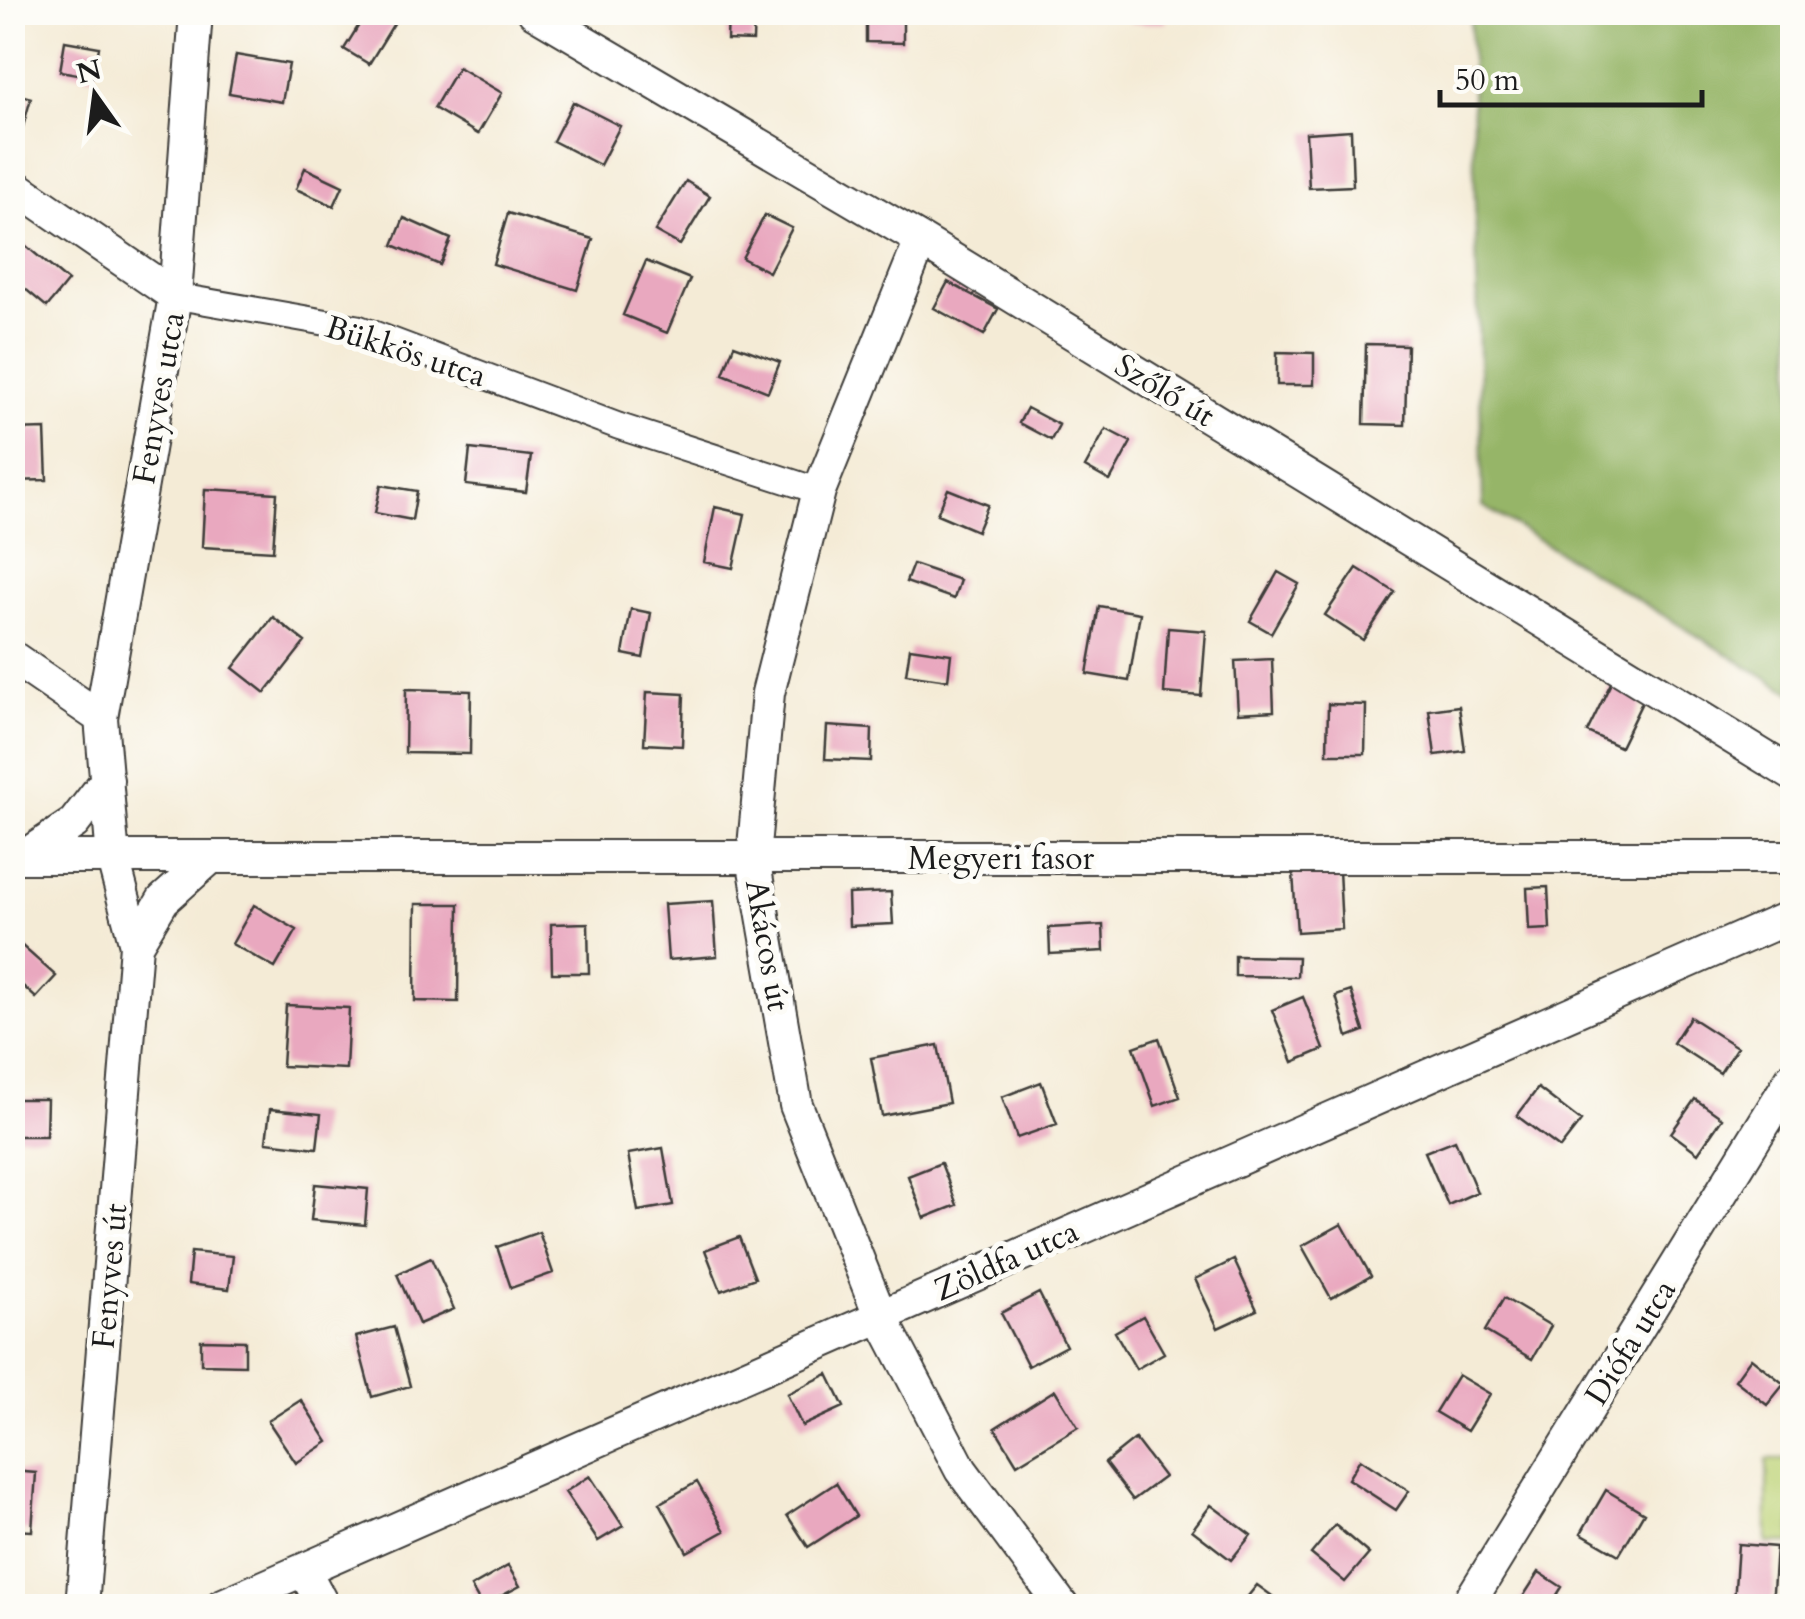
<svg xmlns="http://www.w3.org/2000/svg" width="1805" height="1619" font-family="Cardo,serif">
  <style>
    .green { fill: #bdd377; stroke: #6c784a; stroke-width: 2.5 }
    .forest { fill: #96b568; stroke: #596842; stroke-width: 2.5 }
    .building { fill: #e9a8bf }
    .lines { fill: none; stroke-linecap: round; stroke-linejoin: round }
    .pedestrian-casing { stroke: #3c3b38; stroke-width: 29 }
    .minor-casing { stroke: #3c3b38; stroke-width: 36 }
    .pedestrian { stroke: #fff; stroke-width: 25 }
    .minor { stroke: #fff; stroke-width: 32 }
    .labels { text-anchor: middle; stroke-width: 10; stroke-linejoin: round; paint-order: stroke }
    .street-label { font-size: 32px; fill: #1c1c1c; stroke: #fdfcf7 }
  </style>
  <rect width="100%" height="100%" fill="#fdfcf7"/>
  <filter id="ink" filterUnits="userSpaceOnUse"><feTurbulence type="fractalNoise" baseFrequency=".01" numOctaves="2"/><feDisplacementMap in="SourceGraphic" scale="20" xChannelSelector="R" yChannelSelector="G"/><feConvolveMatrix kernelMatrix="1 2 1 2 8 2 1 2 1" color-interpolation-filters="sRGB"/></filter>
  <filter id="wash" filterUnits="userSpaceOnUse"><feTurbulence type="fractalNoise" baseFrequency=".0048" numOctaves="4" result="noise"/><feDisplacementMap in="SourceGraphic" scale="40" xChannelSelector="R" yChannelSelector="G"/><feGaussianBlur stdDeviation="2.25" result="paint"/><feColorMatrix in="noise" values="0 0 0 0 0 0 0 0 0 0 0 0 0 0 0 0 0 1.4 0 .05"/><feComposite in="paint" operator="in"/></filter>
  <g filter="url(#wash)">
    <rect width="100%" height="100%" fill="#f4ebd6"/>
    <path class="green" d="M1767,1459H1792V1543H1767Z"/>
    <path class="forest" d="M1470,13H1792V693L1483,506Z"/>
    <g id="blocks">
      <path class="building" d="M367,12H401L369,64L344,49Z
        M728,12H754L753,41L727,40Z
        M866,12H903V43L866,42Z
        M1131,12H1166V23H1131Z
        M65,41L99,47L94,77L60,71Z
        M236,55L289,64L282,102L229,93Z
        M458,67L502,93L478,134L434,108Z
        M12,93L31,98L21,134L12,131Z
        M573,102L620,126L600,165L553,141Z
        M1351,130L1353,186L1309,188L1306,133Z
        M305,168L343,186L334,206L296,189Z
        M686,181L710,196L680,245L655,231Z
        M508,213L593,239L577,290L493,264Z
        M765,215L792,228L769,272L742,258Z
        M404,218L451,239L440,265L393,245Z
        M19,240L68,281L47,307L12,278V248Z
        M646,261L690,279L667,333L623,315Z
        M948,282L998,309L984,335L934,308Z
        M1366,344L1407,345L1405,425L1364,424Z
        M734,345L780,362L768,392L723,374Z
        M1277,352L1314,353V385H1277Z
        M1027,408L1059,425L1051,440L1019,423Z
        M45,429L47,480L12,481V430Z
        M1106,429L1131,442L1110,481L1085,467Z
        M470,449L531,456L526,492L466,485Z
        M381,485L417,491L412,520L375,513Z
        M205,489L277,493L273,551L202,547Z
        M948,489L988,505L977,531L937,514Z
        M715,507L745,514L733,568L704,562Z
        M913,564L960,580L954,599L906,582Z
        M1357,568L1395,592L1363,640L1325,615Z
        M1278,572L1299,584L1271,633L1250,621Z
        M1099,606L1140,613L1129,681L1087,674Z
        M631,609L651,613L643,658L623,654Z
        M273,617L305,642L265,693L233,668Z
        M1168,628L1206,631L1201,696L1164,693Z
        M910,648L951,654L948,680L906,674Z
        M1272,659L1274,711L1238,713L1235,661Z
        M1612,681L1645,696L1620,747L1587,732Z
        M406,689L471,691L470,754L405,753Z
        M647,692L684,694L682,746L644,744Z
        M1328,704L1366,705L1365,754H1327Z
        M1459,706L1465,751L1435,755L1429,710Z
        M827,726L872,729L871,761L825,759Z
        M1339,870L1342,929L1297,932L1293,873Z
        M1548,887L1550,929L1529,930L1527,888Z
        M891,892L893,924L849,926L848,894Z
        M713,901L717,956L668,960L664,904Z
        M416,904H459L458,1002L415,1001Z
        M254,905L297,930L275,968L232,944Z
        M588,923L589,973H552L551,924Z
        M1103,925L1104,951L1050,954L1049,928Z
        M12,937L56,976L36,998L12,976Z
        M1235,956L1298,957L1297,977L1235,976Z
        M1351,991L1364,1031L1348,1037L1336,996Z
        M1303,997L1324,1049L1293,1062L1272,1010Z
        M286,1005L349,1008L346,1069L282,1066Z
        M1690,1017L1737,1047L1720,1073L1673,1043Z
        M1159,1038L1180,1097L1155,1106L1134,1047Z
        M938,1045L949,1103L882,1116L871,1058Z
        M1041,1082L1057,1124L1017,1138L1002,1097Z
        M1538,1088L1581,1121L1560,1148L1517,1116Z
        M12,1099H47L46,1136H12Z
        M1695,1099L1722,1118L1698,1153L1671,1133Z
        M270,1109L321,1114L317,1148L266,1142Z
        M1455,1140L1477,1192L1448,1205L1425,1152Z
        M663,1148L673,1205L638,1211L628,1154Z
        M941,1163L957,1205L924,1218L908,1176Z
        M315,1184L368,1189L365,1225L311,1220Z
        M1342,1224L1371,1276L1331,1298L1302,1246Z
        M539,1232L553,1273L511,1288L497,1247Z
        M739,1237L755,1278L721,1291L705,1250Z
        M191,1252L233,1256L229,1289L188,1284Z
        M431,1258L454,1309L419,1324L397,1274Z
        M1234,1260L1257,1310L1218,1328L1195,1279Z
        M1039,1293L1066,1346L1028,1366L1001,1313Z
        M1504,1298L1551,1326L1532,1359L1485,1331Z
        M1143,1316L1164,1353L1136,1369L1115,1332Z
        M394,1327L410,1386L372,1397L356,1337Z
        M201,1340L245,1341V1365L201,1364Z
        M1751,1358L1784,1384L1767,1405L1735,1380Z
        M828,1374L844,1407L802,1426L787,1394Z
        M1458,1375L1490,1394L1467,1431L1435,1412Z
        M1055,1390L1078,1427L1017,1464L995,1428Z
        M301,1400L328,1442L296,1463L268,1421Z
        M1135,1439L1164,1477L1133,1500L1105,1463Z
        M1360,1459L1409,1491L1396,1510L1348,1479Z
        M12,1471L36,1473L32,1531L12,1530Z
        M590,1476L623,1526L598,1541L565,1492Z
        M697,1482L725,1531L687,1552L660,1503Z
        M836,1483L856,1516L808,1547L787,1515Z
        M1606,1490L1644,1513L1619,1555L1581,1533Z
        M1211,1505L1251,1535L1231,1560L1192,1530Z
        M1335,1525L1369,1554L1345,1582L1311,1554Z
        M1738,1544L1776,1547L1772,1606L1734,1603Z
        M508,1566L520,1586L482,1606L471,1587Z
        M1539,1572L1562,1587L1550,1606H1517Z
        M1257,1585L1286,1606H1240Z"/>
    </g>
  </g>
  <g filter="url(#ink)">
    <use href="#blocks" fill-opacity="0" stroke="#3c3b38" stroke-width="2.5"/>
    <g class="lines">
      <defs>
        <path id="pedestrian" d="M175,296L358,328L618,426L819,491"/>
        <path id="minor" d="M534,12L921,240L1792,774
          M12,184L175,296
          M921,240L819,491L768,693L753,858L796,1105L880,1315L961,1470L1062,1606
          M12,657L101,718
          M12,857H1792
          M23,857L74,823L107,780
          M136,945L163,900L209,859
          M304,1570L323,1606
          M82,1606L136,945L113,859L101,718L175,296L196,12
          M221,1606L1792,916
          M1467,1606L1792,1078"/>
      </defs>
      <use href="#pedestrian" class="pedestrian-casing"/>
      <use href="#minor" class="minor-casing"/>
      <use href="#pedestrian" class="pedestrian"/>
      <use href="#minor" class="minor"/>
    </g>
  </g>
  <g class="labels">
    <g class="street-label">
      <text transform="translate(406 351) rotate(18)" y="11">Bükkös utca</text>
      <text transform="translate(1165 390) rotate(31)" y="11">Szőlő út</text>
      <text transform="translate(158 398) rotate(-80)" y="11">Fenyves utca</text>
      <text x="1001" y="869">Megyeri fasor</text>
      <text transform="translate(768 945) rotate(80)" y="11">Akácos út</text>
      <text transform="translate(1006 1260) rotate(-24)" y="11">Zöldfa utca</text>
      <text transform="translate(109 1276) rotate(-85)" y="11">Fenyves út</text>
      <text transform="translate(1630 1342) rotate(-58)" y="11">Diófa utca</text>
    </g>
  </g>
  <rect width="1805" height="1619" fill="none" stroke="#fdfcf7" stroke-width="50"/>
  <g transform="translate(95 95) rotate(346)" stroke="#fdfcf7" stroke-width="8" paint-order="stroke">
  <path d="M0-8L18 38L0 25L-18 38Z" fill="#1c1c1c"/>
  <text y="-15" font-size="28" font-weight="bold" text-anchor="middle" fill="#1c1c1c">N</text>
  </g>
  <path d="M1440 90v15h262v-15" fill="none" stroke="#1c1c1c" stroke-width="5"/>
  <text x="1455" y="90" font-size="30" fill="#1c1c1c" stroke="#fdfcf7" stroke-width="8" paint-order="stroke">50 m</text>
</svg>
